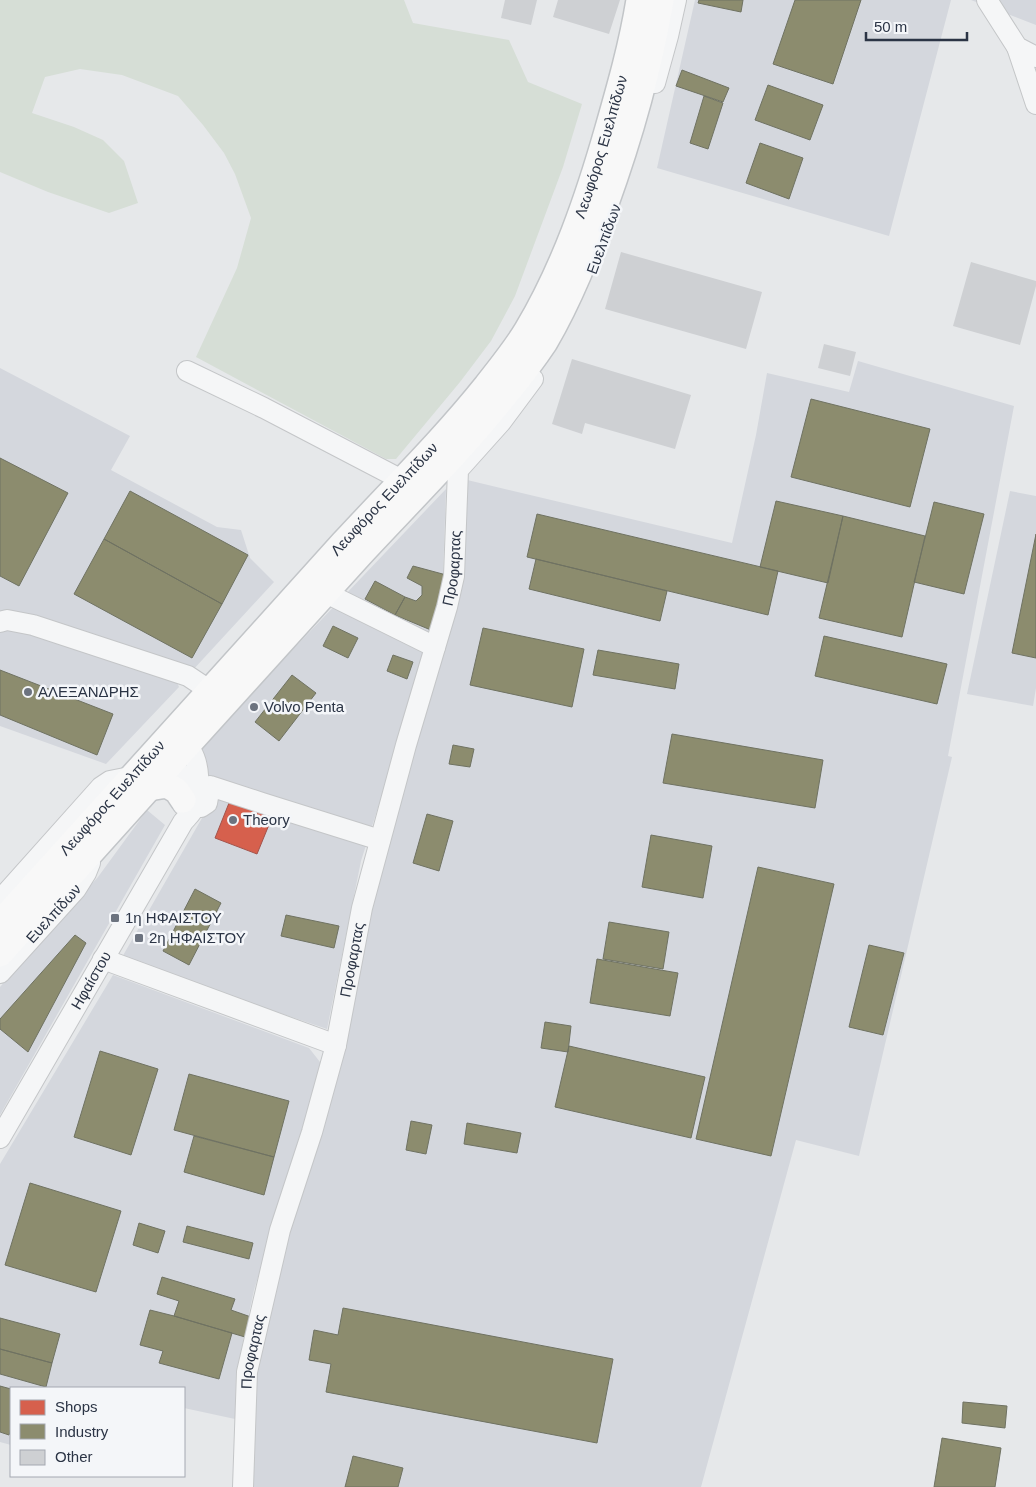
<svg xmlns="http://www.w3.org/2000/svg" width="1036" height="1487" font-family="Helvetica,sans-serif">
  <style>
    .built { fill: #d4d7dd }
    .green { fill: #d6ded6 }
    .shops { fill: #d6604d; stroke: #a3534b }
    .industry { fill: #8c8c6e; stroke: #6f7262 }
    .building { fill: #ced0d3 }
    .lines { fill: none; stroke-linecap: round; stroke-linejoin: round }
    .minor-casing { stroke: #c4c6c8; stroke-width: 22 }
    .major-casing { stroke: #c2c5c8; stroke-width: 28 }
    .minor { stroke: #f5f6f7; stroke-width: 20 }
    .major { stroke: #f8f8f8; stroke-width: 25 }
    .poi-dot { fill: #6c737f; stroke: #f4f6f9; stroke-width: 2 }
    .labels { text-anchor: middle; stroke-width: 5; stroke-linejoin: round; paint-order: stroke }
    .street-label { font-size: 15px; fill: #2b3445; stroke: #f4f6f9 }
    .poi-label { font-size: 15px; fill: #2b3445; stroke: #f4f6f9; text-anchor: start }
  </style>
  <rect width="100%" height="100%" fill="#e6e8ea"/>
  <path class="built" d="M695,0H951L889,236L657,168Z
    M971,0H1036V25Z
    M858,361L1014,406L948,756L952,757L859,1156L796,1140L701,1487H251V1372L366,909L407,761L463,479L732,543L756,435L767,373L849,392Z
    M0,368L130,436L111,470L217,527L241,530L250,558L274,582L192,671L0,618Z
    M446,489L443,574L412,700L361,861L327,1029L121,959L202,818L209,785L200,747Z
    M1010,491L1036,496V688L1033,706L967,694Z
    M6,625L174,676L179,687L106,764L0,726V627Z
    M147,810L165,825L0,1115V987L98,877Z
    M113,975L309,1048L320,1062V1086L281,1201L254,1290L236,1374L235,1419L184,1408V1388H11V1445L0,1442V1164Z"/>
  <path class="green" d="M0,0H404L413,23L509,40L528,82L582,104L563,167L515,296L491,341L460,382L396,459H386L196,357L237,268L251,218L235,174L224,153L203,125L178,96L122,75L80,69L45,77L32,113L74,127L103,140L124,161L138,203L109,213L48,192L0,172Z"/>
  <path class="shops" d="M231,798L273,815L257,854L215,838Z"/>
  <path class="industry" d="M699,0H743L741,12L698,3Z
    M795,0H861L833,84L773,64Z
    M682,70L729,88L723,102L676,86Z
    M768,85L823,105L810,140L755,120Z
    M704,96L723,103L708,149L690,143Z
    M760,143L803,158L789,199L746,183Z
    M811,399L930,429L910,507L791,477Z
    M0,458L68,493L19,586L0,576Z
    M130,491L248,555L222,604L104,539Z
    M776,501L843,516L828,583L760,567Z
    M934,502L984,514L964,594L914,582Z
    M537,514L778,571L768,615L527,557Z
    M843,516L925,536L902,637L819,618Z
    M1036,534V658L1012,653Z
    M104,539L222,604L192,658L74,594Z
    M536,559L667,591L660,621L529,589Z
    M413,566L450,576L438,633L395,615L405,597L416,601L422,595V586L407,578Z
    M375,581L405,597L395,615L365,599Z
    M333,626L358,638L348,658L323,646Z
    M483,628L584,649L572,707L470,685Z
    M824,636L947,664L937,704L815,676Z
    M598,650L679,664L675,689L593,675Z
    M393,655L413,662L407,679L387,671Z
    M0,670L113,714L97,755L0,715Z
    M292,675L316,693L279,741L255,722Z
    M672,734L823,760L815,808L663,783Z
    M453,745L474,749L470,767L449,764Z
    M427,814L453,821L439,871L413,863Z
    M651,835L712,846L703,898L642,887Z
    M758,867L834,884L771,1156L696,1139Z
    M195,889L221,903L189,965L163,951Z
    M286,915L339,926L334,948L281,936Z
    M609,922L669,932L663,969L603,959Z
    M75,935L86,943L28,1052L0,1029V1019Z
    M869,945L904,953L883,1035L849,1027Z
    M597,959L678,973L670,1016L590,1003Z
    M545,1022L571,1026L568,1052L541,1048Z
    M569,1046L705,1077L691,1138L555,1107Z
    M100,1051L158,1069L131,1155L74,1137Z
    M189,1074L289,1101L274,1157L174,1130Z
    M411,1121L432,1125L426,1154L406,1150Z
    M467,1123L521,1133L517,1153L464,1144Z
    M194,1136L274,1157L264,1195L184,1172Z
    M30,1183L121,1211L96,1292L5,1265Z
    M139,1223L165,1231L158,1253L133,1245Z
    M187,1226L253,1243L249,1259L183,1242Z
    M162,1277L235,1299L231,1310L251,1317L245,1337L174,1316L179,1301L157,1294Z
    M343,1308L613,1359L597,1443L326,1392L331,1364L309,1360L314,1330L338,1335Z
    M150,1310L174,1316L232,1333L219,1379L159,1363L163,1351L140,1345Z
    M0,1318L60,1334L52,1363L0,1349Z
    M0,1349L52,1363L46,1387L0,1374Z
    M0,1386L11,1389V1428L9,1435L0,1432Z
    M963,1402L1007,1406L1005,1428L962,1423Z
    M942,1438L1001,1448L995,1487H934Z
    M353,1456L403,1468L398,1487H345Z"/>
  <path class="building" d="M505,0H537L531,25L501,18Z
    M558,0H620L609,34L553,17Z
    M621,252L762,292L746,349L605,309Z
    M971,262L1036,281V286L1020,345L953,326Z
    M824,344L856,352L850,376L818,368Z
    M572,359L691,395L675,449L585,423L582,434L552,424Z"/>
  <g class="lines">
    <defs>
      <g id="minor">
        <path d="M987,0L1017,47L1036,57"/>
        <path d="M1017,47L1036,104"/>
        <path d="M655,83L668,36L676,0"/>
        <path d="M187,371L264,408L402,480"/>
        <path d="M326,593L435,647"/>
        <path d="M0,622L7,620L33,625L188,676L209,690"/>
        <path d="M161,752C183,772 183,776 183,805"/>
        <path d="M201,807L207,803L210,786L262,803L380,840"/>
        <path d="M0,900L101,787L110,781L130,777"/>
        <path d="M103,959L336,1045"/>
        <path id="s1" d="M0,973L76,889L86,873L90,863"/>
        <path id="s2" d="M0,1138L183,822C187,817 193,812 195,806C200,790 200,765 191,751C187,745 181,742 176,738"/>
        <path id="s3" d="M243,1487L247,1372L280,1230L312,1132L336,1045L362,908L406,745L447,607L454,576L458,470L501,422L533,379"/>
      </g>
      <g id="major">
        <path d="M149,788L167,785L177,791L183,800"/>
        <path id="s4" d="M0,923C114,796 228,669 343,543C391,491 442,441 486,386C500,368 515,350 527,330C564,268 588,198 608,128C620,86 632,44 639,0"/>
        <path d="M0,954C119,821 238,689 358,557C408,503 460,452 506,394C520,377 533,360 545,342C570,299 588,253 605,206C629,140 649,70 661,0"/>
      </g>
    </defs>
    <use href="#minor" class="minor-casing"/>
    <use href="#major" class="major-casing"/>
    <use href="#minor" class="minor"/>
    <use href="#major" class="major"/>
  </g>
  <g class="poi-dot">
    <circle cx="28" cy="692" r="5"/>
    <circle cx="254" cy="707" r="5"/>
    <circle cx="233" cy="820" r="5"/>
    <rect x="110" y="913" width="10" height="10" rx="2.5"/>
    <rect x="134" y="933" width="10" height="10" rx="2.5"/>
  </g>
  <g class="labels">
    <g class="street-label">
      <text dy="5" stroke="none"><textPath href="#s4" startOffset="992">Λεωφόρος Ευελπίδων</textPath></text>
      <text transform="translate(604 239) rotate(-70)" y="5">Ευελπίδων</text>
      <text dy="5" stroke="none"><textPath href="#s4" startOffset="572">Λεωφόρος Ευελπίδων</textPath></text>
      <text dy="5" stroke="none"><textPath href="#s3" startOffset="946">Προφαρτας</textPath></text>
      <text dy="5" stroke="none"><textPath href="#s4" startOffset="168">Λεωφόρος Ευελπίδων</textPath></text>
      <text dy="5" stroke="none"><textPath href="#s1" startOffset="80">Ευελπίδων</textPath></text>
      <text dy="5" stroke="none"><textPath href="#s3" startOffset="541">Προφαρτας</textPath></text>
      <text dy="5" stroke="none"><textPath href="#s2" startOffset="182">Ηφαίστου</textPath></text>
      <text dy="5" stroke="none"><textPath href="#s3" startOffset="136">Προφαρτας</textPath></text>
    </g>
    <g class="poi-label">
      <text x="38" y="697">ΑΛΕΞΑΝΔΡΗΣ</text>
      <text x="264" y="712">Volvo Penta</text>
      <text x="243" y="825">Theory</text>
      <text x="125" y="923">1η ΗΦΑΙΣΤΟΥ</text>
      <text x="149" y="943">2η ΗΦΑΙΣΤΟΥ</text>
    </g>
  </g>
  <rect x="10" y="1387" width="175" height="90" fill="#f4f6f9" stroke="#a4a8b1"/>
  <rect x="20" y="1400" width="25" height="15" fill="#d6604d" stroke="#a4a8b1"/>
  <text x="55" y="1412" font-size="15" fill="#2b3445">Shops</text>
  <rect x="20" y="1424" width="25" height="15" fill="#8c8c6e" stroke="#a4a8b1"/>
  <text x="55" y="1437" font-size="15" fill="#2b3445">Industry</text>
  <rect x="20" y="1450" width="25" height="15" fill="#ced0d3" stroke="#a4a8b1"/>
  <text x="55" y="1462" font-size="15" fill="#2b3445">Other</text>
  <path d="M866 32v8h101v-8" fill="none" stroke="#2b3445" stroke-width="2.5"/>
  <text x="874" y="32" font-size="15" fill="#2b3445" stroke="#f4f6f9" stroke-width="4" paint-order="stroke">50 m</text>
</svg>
